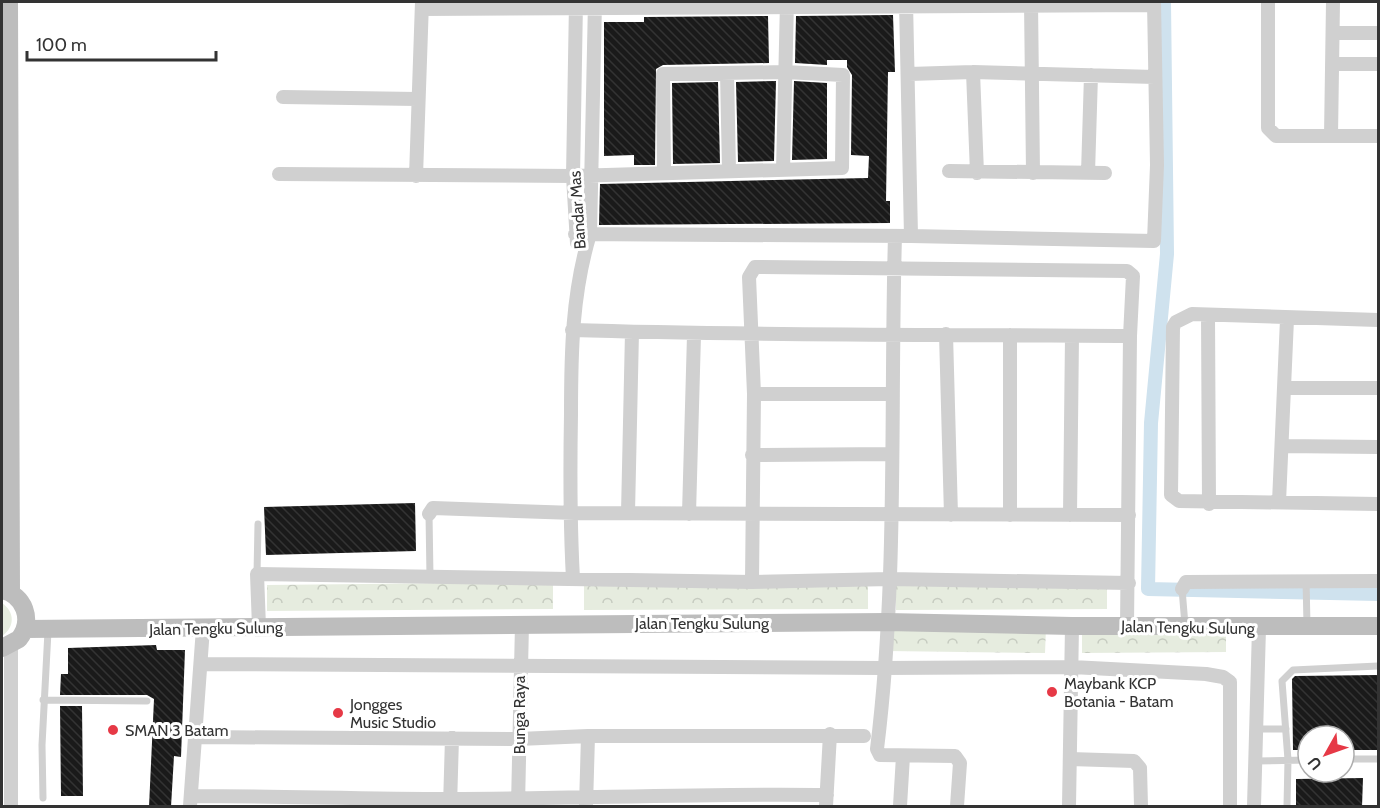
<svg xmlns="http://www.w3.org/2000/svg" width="1380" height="808" font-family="Cabin,sans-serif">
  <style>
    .green { fill: #e6ecdf }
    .forest { fill: url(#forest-crowns) }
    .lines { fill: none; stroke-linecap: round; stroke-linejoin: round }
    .canal { stroke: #cfe2ee; stroke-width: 14 }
    .building { fill: url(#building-back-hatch) }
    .lane { stroke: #d0d0d0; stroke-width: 7 }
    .street { stroke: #d0d0d0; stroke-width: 14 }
    .secondary { stroke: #bdbdbd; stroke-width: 18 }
    .poi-dot { fill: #e63946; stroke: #fff; stroke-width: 2 }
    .labels { text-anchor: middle; stroke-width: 6; stroke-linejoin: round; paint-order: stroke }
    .street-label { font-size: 16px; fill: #333; stroke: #fff }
    .poi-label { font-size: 16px; fill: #333; stroke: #fff; text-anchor: start }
  </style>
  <defs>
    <pattern id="forest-crowns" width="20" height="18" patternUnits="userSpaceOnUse" patternTransform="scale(1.5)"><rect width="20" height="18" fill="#e6ecdf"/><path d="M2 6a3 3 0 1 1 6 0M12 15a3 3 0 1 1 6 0" fill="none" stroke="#c6cbc0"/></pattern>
    <pattern id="building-back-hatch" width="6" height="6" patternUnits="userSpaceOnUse" patternTransform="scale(1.5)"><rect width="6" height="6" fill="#1a1a1a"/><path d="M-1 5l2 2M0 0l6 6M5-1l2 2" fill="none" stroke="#333"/></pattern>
  </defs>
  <rect width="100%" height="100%" fill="#fff"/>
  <path class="green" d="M2,603C15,612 15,627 2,636Z"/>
  <path class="forest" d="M553,582V609L267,611V585Z
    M1107,584V609L896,610V585Z
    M868,585V609L584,610V586Z
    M1046,628L1045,653L888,651L887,629Z
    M1226,633V652L1082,653V634Z"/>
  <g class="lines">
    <path class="canal" d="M1164,2L1167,254L1151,423L1148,589L1378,594"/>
  </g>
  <path class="building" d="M893,15L895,72H888L886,201H890V223L599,225L600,184L868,178L869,156L851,155L852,75L847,67V60H827V65L795,63L796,16Z
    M768,16L769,63L663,65L656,69L655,165H634V155L604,156V22H644V17Z
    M776,81L774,161L738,162L736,82Z
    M794,81L827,83V159L792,160Z
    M718,82L720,163L673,164L672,83Z
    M415,503L416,551L266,555L264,507Z
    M156,645L157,650H185L181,757L174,756L171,807H149L154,699L147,695H60L61,674H68V648Z
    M1378,675V750H1344V736H1308V750H1293L1292,679L1295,676Z
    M60,706H82L83,796H61Z
    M1363,778L1362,807H1296V779Z"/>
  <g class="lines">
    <path class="lane" d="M429,514L430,577
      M257,574L258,524
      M1306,579L1307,625
      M1182,589L1185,625
      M43,700L147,701
      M1255,729H1286
      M1344,759H1378
      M1255,761L1308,760
      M43,798L42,745L48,631
      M1287,806L1288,760L1282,681L1293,670L1378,666"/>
    <path class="street" d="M576,2L573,176L577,243
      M906,2L911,236
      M1031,2L1033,173
      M1268,2V128L1276,136H1378
      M422,9L1154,5
      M1333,33H1378
      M1332,64H1378
      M973,72L977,173
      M727,73L729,170
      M909,74L973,72L1155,77
      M283,97L417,99
      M1331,136L1333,2
      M783,170L787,2
      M949,171L1105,173
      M1088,173L1091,75
      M279,174L573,176L842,168L843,75L785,72L663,74L664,172
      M416,176L422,2
      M575,234L911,236L1154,241L1157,165L1154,2
      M895,236C890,407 898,579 877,749L880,755L955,756L960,763L957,806
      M1208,315L1209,504
      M1378,320L1192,314L1176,322L1173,327L1171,495L1179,501L1378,504
      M572,330C758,336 944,334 1130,336
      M946,334L951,515
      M1284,388H1378
      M754,394H892
      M1282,446L1378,447
      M752,455L891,454
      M1279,502L1287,319
      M628,513L632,332
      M429,514L433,508L575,513L1129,515
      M689,514L694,335
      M1010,515V335
      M1070,515L1072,336
      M573,579C570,524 570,469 571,414C571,353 572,293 590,234L595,2
      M752,582L754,394L749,277L755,267L1127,271L1133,276L1130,336L1127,626
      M1182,589L1186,582L1378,581
      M259,627L257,574L752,582L890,579L1129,583
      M11,645V806
      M201,664L883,668L1072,667L1206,674L1223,677L1230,682V806
      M195,737L519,739L588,736H864
      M1070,759L1134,761L1140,768L1141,806
      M191,796C277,796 363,799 450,799C575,799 701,793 827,795
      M518,805L522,624
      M190,806L203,628
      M450,806L452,738
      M586,806L588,736
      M826,806L830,734
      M900,806L903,756
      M1069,806L1072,626
      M1254,806L1259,628"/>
    <path class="secondary" d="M9,2L11,592
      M2,590C24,595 34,620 19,639L2,648
      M25,629L887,622L1072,626H1378"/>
  </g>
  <g class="poi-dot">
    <circle cx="1052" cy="692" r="6"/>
    <circle cx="338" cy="713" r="6"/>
    <circle cx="113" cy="730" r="6"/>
  </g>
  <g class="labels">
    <g class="street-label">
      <text transform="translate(577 210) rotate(-94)" y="6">Bandar Mas</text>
      <text x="702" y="629">Jalan Tengku Sulung</text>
      <text transform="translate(1188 627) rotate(1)" y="6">Jalan Tengku Sulung</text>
      <text transform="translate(216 628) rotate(-1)" y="6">Jalan Tengku Sulung</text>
      <text transform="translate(519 715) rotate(-90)" y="6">Bunga Raya</text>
    </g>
    <g class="poi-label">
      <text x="1064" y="689">Maybank KCP<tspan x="1064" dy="18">Botania - Batam</tspan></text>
      <text x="350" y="710">Jongges<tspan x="350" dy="18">Music Studio</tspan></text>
      <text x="125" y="736">SMAN 3 Batam</text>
    </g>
  </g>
  <rect width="1380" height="808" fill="none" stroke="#333333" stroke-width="6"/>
  <g transform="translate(1326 754) rotate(230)"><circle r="28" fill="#ffffff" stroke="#adadad" stroke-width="1.5"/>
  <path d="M0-4.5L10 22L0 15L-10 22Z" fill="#e63946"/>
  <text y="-9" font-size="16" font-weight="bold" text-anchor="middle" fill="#333333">U</text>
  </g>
  <path d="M27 51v9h189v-9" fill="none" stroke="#333333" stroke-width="3"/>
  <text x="36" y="51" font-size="18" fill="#333333" stroke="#ffffff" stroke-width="4.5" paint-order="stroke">100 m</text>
</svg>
